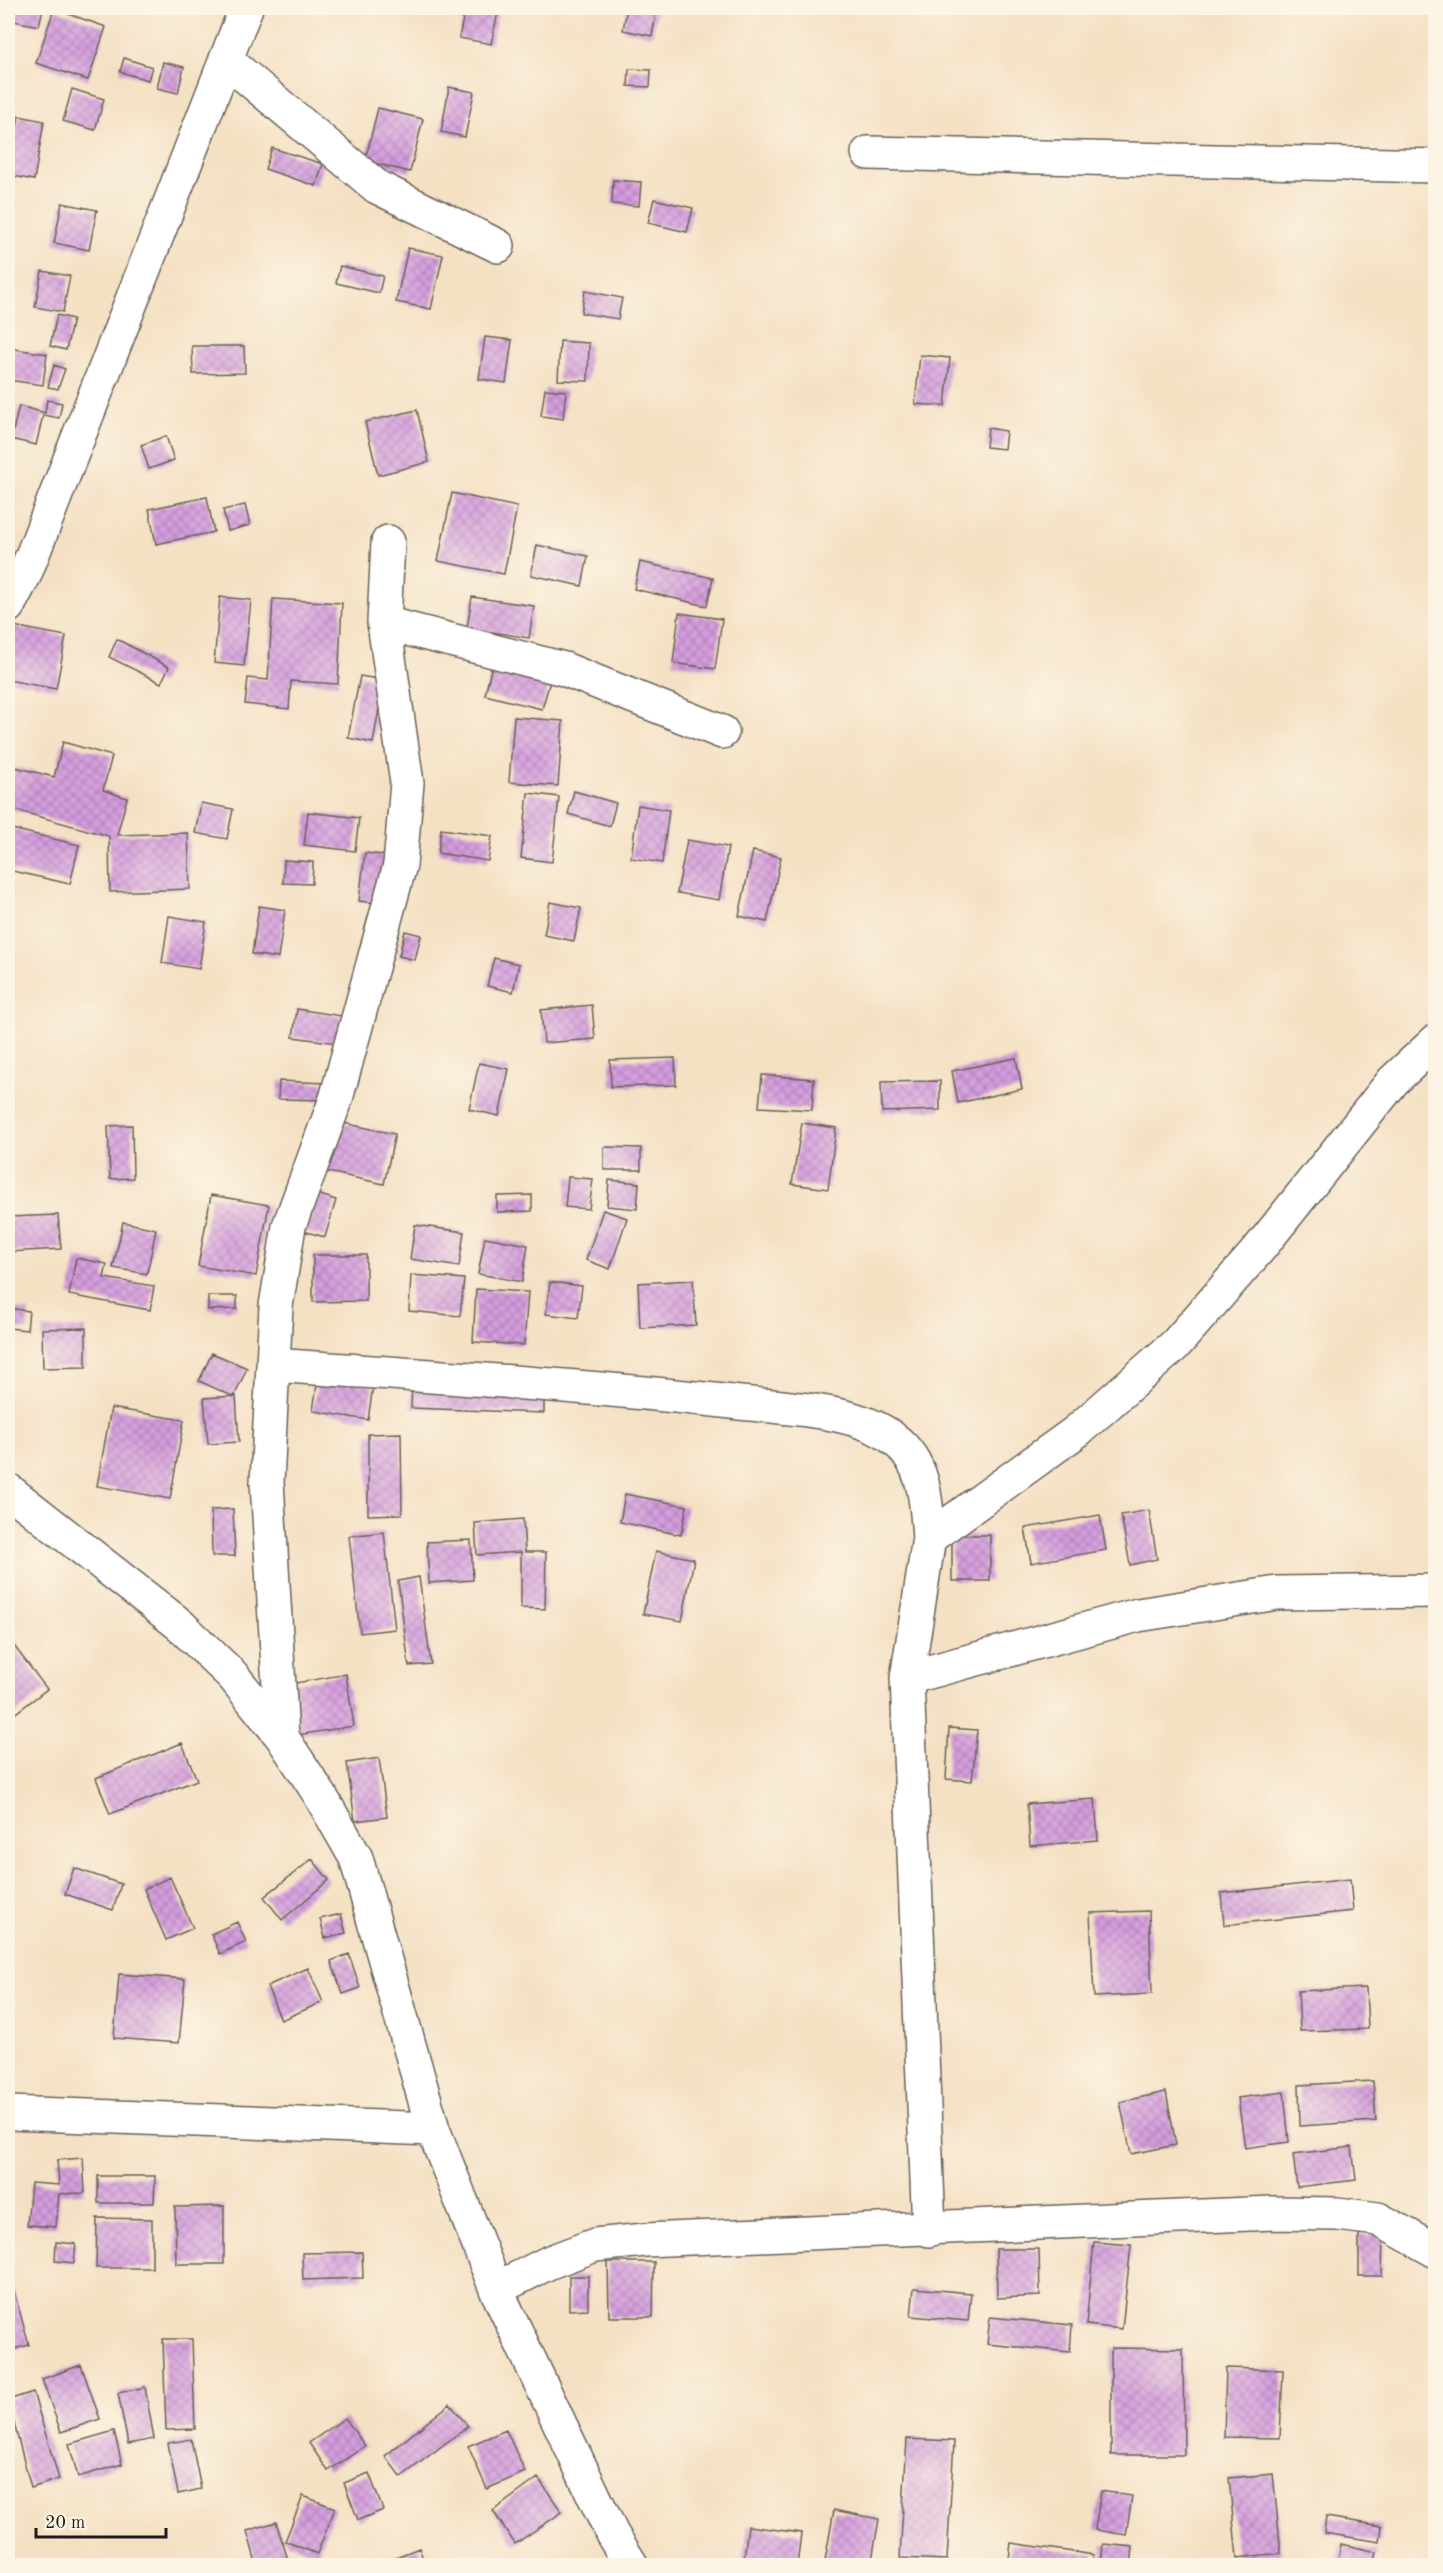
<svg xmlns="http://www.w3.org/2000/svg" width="1443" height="2573" font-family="'Old Standard TT',serif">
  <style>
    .building { fill: url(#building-cross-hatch) }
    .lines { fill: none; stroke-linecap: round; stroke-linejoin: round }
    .minor-casing { stroke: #686157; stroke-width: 36 }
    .minor { stroke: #fff; stroke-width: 33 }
  </style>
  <defs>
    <pattern id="building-cross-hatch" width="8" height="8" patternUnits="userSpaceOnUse" patternTransform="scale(1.5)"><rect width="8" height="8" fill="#d69edf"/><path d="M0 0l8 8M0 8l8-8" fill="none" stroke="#ad80b4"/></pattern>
  </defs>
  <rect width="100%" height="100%" fill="#fcf5e5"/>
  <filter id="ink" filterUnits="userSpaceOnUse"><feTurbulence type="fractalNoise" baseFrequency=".0167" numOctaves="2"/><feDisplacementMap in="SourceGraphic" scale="12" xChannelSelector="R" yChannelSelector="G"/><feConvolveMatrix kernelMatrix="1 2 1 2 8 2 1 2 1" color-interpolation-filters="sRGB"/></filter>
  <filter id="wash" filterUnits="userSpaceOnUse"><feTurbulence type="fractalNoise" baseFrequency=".008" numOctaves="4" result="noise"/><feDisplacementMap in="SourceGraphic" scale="24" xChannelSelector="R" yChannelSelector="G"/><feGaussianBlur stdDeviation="1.35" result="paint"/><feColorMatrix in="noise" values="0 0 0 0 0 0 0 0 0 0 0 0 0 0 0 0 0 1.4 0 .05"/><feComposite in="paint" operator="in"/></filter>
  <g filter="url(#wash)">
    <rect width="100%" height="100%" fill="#f4e1c4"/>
    <g id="blocks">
      <path class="building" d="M10,8H43L39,26L8,20Z
        M465,8H499L491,44L459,38Z
        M627,8H657L652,36L623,30Z
        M713,8H729L728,12Z
        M54,9L106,27L88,80L36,63Z
        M124,58L152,67L148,80L120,72Z
        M163,62L184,67L178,93L157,88Z
        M629,69L651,70L650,87L628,86Z
        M449,87L474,92L465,137L441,132Z
        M72,89L104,99L95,130L63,121Z
        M378,108L423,119L410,172L365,161Z
        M19,116L44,121L34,180L8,175Z
        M272,148L323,164L316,186L265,169Z
        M613,180L641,182L639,206L612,204Z
        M654,199L693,208L687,232L648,223Z
        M62,203L97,210L89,250L54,243Z
        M408,248L443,255L431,309L396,302Z
        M340,266L383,276L379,293L336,283Z
        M42,271L70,276L63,312L35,307Z
        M585,291L622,298L618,319L581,313Z
        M57,315L73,319L66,350L50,346Z
        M485,337L512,340L506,383L479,379Z
        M560,341L589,343L588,381L558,380Z
        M192,346H244L245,373L193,374Z
        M8,348L47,354L43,385L8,380Z
        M920,355L950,358L945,406L915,404Z
        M54,365L65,369L58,389L48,387Z
        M545,389L566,391L563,419L541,416Z
        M47,400L62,403L59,418L43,415L36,445L11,439L19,406L45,413Z
        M417,410L429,462L378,475L365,422Z
        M988,428L1006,431L1004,449L986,447Z
        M166,436L174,460L149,469L141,445Z
        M452,493L517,507L504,574L438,561Z
        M207,497L214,532L156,544L149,509Z
        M245,505L250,525L228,531L223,510Z
        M537,545L588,556L582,586L531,575Z
        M640,562L713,578L707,606L634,589Z
        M220,597L251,600L244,666L214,663Z
        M472,597L534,606L529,638L467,628Z
        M273,599L342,603L338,684L291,681L289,709L245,704L248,678L268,680Z
        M679,613L722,619L715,669L673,663Z
        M13,626L66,636L56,689L8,680V651Z
        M117,639L169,667L161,683L109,657Z
        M494,656L553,671L542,709L485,695Z
        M360,676L384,680L373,743L348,738Z
        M514,717L563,721L558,786L509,782Z
        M63,742L112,756L103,790L127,798L117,835L188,833L190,889L110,892L109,836L8,808V795L15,767L54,777Z
        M574,791L616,803L610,826L568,814Z
        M528,793L559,797L552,862L521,858Z
        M201,803L233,809L227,839L195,833Z
        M638,805L669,810L662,863L631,858Z
        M308,812L359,818L355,851L304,845Z
        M8,828L79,845L70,884L8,870Z
        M441,829L492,836L488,861L438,853Z
        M687,840L728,847L719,900L677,893Z
        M753,851L781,857L767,922L739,916Z
        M365,853L390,856L384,904L359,901Z
        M284,860L313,862L312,884L283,883Z
        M550,902L581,908L574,941L544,935Z
        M259,906L285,910L278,958L252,954Z
        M169,916L206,922L199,969L162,963Z
        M405,931L421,935L415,960L399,956Z
        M494,958L519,964L513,992L487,986Z
        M592,1005L595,1039L544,1043L541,1010Z
        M297,1009L342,1016L337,1043L293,1037Z
        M675,1058L676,1085L611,1087L610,1060Z
        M1016,1058L1022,1089L958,1103L952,1071Z
        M479,1063L509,1069L499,1116L469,1109Z
        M762,1075L814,1079L812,1110L759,1107Z
        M279,1081L326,1083L325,1100L278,1099Z
        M940,1081V1110L882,1112L881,1082Z
        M334,1121L395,1134L384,1184L323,1171Z
        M802,1123L836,1128L828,1189L792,1184Z
        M132,1125L133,1178L110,1179L108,1126Z
        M604,1147L641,1148V1170H604Z
        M568,1177L593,1179L589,1209L565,1207Z
        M609,1180L639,1183L637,1209L607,1206Z
        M311,1192L336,1200L325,1237L299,1230Z
        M211,1195L269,1205L256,1276L198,1266Z
        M532,1195V1211L497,1212V1196Z
        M603,1210L627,1218L610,1269L586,1260Z
        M58,1215L61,1249L8,1252V1217Z
        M123,1222L156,1229L147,1274L113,1268Z
        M415,1225L464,1232L459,1267L410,1259Z
        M485,1237L528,1245L522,1282L478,1274Z
        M313,1255H366V1301L313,1302Z
        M76,1258L107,1264L104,1278L154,1286L150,1310L69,1295Z
        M411,1275L464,1279L460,1316L409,1311Z
        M693,1280L696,1325L640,1328L638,1283Z
        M550,1282L582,1286L578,1318L546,1314Z
        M476,1289L528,1292L524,1345L473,1342Z
        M208,1296H237V1309L208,1310Z
        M8,1308L29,1311L27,1330L8,1328Z
        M86,1328V1367L43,1368L42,1329Z
        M212,1353L247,1368L234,1397L199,1381Z
        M318,1377L373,1386L368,1420L313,1411Z
        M412,1383L544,1388V1413L411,1408Z
        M236,1396L239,1442L208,1444L204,1398Z
        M111,1408L184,1420L170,1499L97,1486Z
        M401,1433L402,1514L368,1515V1434Z
        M625,1494L687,1506L681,1535L620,1522Z
        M233,1509L235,1556H212L211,1510Z
        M1149,1510L1157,1559L1130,1565L1121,1515Z
        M1100,1515L1106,1550L1031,1563L1025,1528Z
        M523,1519L525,1552H546L545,1609L521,1608V1552L477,1555L475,1523Z
        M384,1532L395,1629L360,1633L349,1536Z
        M952,1535H990V1581H952Z
        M471,1540L473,1580L429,1583L427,1542Z
        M656,1551L694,1559L682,1621L643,1614Z
        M419,1577L431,1664L409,1666L398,1581Z
        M8,1638L47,1689L8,1719Z
        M346,1674L354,1726L298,1735L290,1684Z
        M949,1728L977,1730L972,1781L946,1779Z
        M182,1743L197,1780L110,1814L96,1778Z
        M379,1758L387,1817L355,1821L347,1763Z
        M1095,1799L1098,1840L1030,1846L1027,1804Z
        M312,1859L329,1880L282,1920L264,1897Z
        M74,1868L121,1884L113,1910L65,1894Z
        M170,1877L193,1928L166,1940L144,1889Z
        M1350,1879L1353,1911L1224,1925L1221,1893Z
        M1149,1911L1152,1994L1094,1997L1090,1913Z
        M341,1914L346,1933L325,1938L320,1919Z
        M237,1922L246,1942L220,1954L211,1934Z
        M349,1954L360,1988L343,1994L331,1961Z
        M308,1968L323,2002L281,2020L267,1986Z
        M119,1974L185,1979L179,2043L114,2038Z
        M1366,1988L1368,2029L1300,2031L1298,1991Z
        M1373,2081L1376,2121L1300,2126L1299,2085Z
        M1166,2092L1176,2145L1131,2154L1120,2102Z
        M1284,2092L1289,2142L1245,2148L1238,2098Z
        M1352,2147L1356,2180L1297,2187L1293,2154Z
        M83,2158L85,2193L59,2194L56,2227L27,2225L31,2183L59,2185L57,2160Z
        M98,2176H155L154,2203H98Z
        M224,2206V2264H176L175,2207Z
        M97,2218L152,2219V2268H96Z
        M1359,2234L1383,2235L1382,2276H1359Z
        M56,2242L76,2244L74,2263L55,2261Z
        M1094,2242L1131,2245L1122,2329L1086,2325Z
        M996,2249H1039L1040,2296L997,2298Z
        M362,2252L363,2278L303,2280L302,2253Z
        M608,2262H654L653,2317H609Z
        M569,2276H588V2309L569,2310Z
        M13,2288L29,2345L8,2351V2290Z
        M914,2288L971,2293L968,2321L911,2316Z
        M990,2317L1072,2325L1070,2352L987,2344Z
        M163,2339H192L195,2429L166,2430Z
        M1111,2348L1183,2349L1184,2455H1111Z
        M81,2365L100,2419L61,2432L42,2379Z
        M1226,2368L1283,2370L1280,2438L1224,2437Z
        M145,2387L154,2439L128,2444L118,2393Z
        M33,2392L59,2479L31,2488L8,2400Z
        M450,2404L468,2426L401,2477L385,2456Z
        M345,2418L365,2446L328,2471L309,2443Z
        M506,2430L525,2472L487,2489L468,2446Z
        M114,2431L122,2464L78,2477L69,2444Z
        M191,2439L201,2489L178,2494L168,2443Z
        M907,2439L954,2441L947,2560L900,2558Z
        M369,2473L383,2510L358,2520L344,2483Z
        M1273,2474L1281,2553L1237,2558L1229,2478Z
        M538,2478L562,2512L515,2544L493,2511Z
        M1101,2491L1132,2496L1126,2535L1095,2530Z
        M303,2496L335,2508L317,2554L285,2541Z
        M834,2510L879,2519L871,2566H824Z
        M1326,2517L1382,2526L1380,2542L1324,2533Z
        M276,2522L290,2566H257L247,2531Z
        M748,2526L801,2533L797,2566H743Z
        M1011,2543L1094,2555L1092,2566H1008Z
        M1103,2544L1133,2547L1131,2566H1101Z
        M1341,2544L1377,2552L1374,2566H1337Z
        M419,2548L426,2566H394L391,2559Z"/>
    </g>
  </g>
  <g filter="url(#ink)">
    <use href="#blocks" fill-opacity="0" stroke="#686157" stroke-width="1.5"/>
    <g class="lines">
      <defs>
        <path id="minor" d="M226,60L377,187L498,246
          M868,153L1436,166
          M8,606L25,574L246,8
          M384,623L564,669L722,732
          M274,1365C427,1376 580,1385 732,1402C779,1408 856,1408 894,1439C926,1464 926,1501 929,1538
          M8,1490L179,1624L233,1676L282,1737L320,1795L356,1858L433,2129L496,2289L612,2534L632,2566
          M907,1678L1138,1615L1277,1593L1436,1591
          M282,1737L267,1482L276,1306L289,1226L336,1099L400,865L407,783L384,623L388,542
          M8,2113L433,2129
          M929,2230L907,1678L929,1538L1077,1431L1175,1345L1259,1249L1393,1081L1436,1041
          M496,2289L550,2262L595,2245L645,2240L1273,2213L1337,2214L1378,2219L1436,2251"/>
      </defs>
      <use href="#minor" class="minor-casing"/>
      <use href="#minor" class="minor"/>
    </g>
  </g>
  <rect width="1443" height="2573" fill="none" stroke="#fcf5e5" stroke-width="30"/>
  <path d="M36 2528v9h130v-9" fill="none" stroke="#1c1c1c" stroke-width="3"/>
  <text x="45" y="2528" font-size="18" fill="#1c1c1c" stroke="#fcf5e5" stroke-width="4.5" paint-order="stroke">20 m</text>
</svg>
